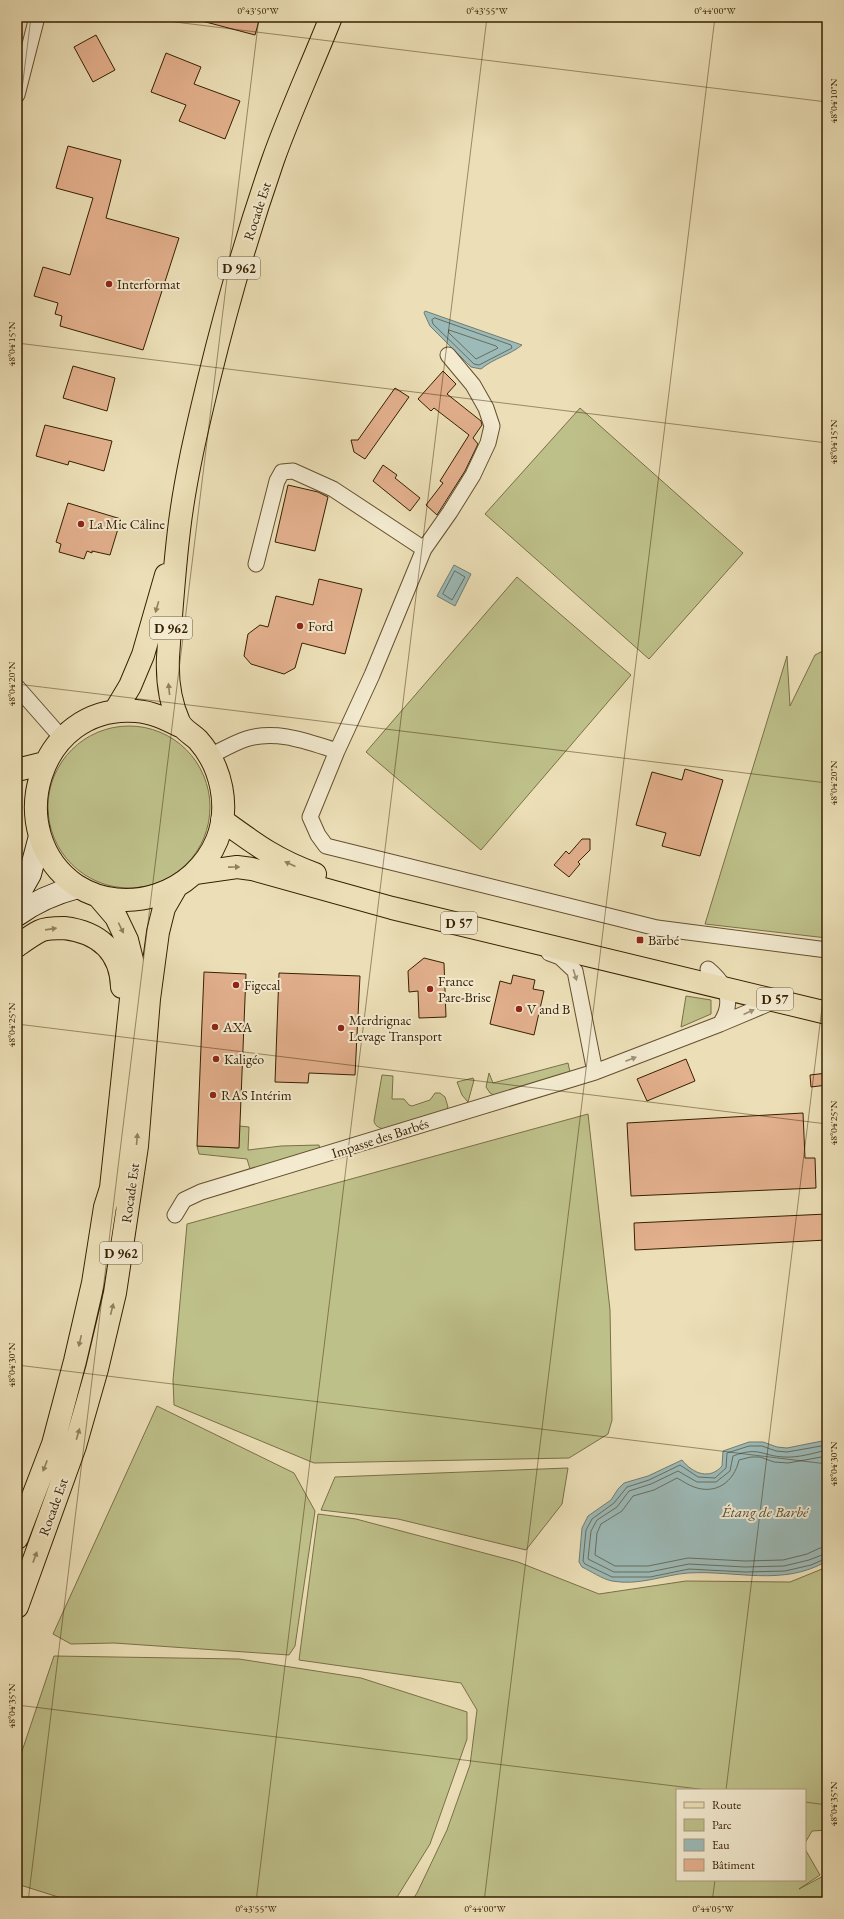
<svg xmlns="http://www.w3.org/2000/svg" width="844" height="1919" font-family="'EB Garamond',serif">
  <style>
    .green { fill: #bec08a; stroke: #7a7046 }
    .water { fill: #9cbab8; stroke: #737c6f }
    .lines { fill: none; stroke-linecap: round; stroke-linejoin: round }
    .shore { stroke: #696d5c; stroke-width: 1 }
    .building { fill: #e3b08d; stroke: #362001 }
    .minor-casing { stroke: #64502e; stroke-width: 17 }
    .secondary-casing { stroke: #362001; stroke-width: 24 }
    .primary-casing { stroke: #362001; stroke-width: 24 }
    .minor { stroke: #f3ead0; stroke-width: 15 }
    .secondary { stroke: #f3ead0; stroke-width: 22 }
    .primary { stroke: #ecdfb7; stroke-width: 22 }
    .oneway { fill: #91805c }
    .oneway2 { fill: #9e8f73 }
    .ticks { fill: none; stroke: #362001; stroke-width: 1; stroke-opacity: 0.45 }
    .poi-dot { fill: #8f2418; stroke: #f3ead0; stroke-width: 1.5 }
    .labels { text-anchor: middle; stroke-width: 4; stroke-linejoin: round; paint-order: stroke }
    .shield { fill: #f3ead0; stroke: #6f5d3f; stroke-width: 1 }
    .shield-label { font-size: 13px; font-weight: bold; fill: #362001 }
    .street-label { font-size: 14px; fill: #362001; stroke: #f3ead0 }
    .poi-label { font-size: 14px; fill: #362001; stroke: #f3ead0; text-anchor: start }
    .water-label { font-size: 15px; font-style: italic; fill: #554e38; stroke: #f3ead0 }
    .neatline { fill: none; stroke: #362001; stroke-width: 1.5 }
    .ticks-label { font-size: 10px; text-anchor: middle; fill: #362001 }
  </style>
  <rect width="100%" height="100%" fill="#ecdfb7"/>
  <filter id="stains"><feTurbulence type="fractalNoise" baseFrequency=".005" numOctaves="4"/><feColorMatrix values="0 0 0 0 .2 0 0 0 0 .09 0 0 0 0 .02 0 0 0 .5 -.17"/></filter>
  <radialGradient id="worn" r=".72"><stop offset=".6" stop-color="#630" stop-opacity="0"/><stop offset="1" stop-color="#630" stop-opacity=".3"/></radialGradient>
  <path class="green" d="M580,408L743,553L649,659L485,514Z
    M517,577L631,675L481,850L366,752Z
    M827,649V938L705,924L787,656L790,706L815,655Z
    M48 807a81 81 0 1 1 162 0a81 81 0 1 1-162 0Z
    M686,996L711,1000V1014L681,1027Z
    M568,1063L570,1072L496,1096L490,1093L486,1087L489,1073L493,1083Z
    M382,1075L393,1076L392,1099H404L409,1105L412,1106L430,1100L435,1093H440L445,1097L448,1107L446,1110L383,1129C378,1127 375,1126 374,1121Z
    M473,1078L474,1080L468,1102L462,1095L457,1082Z
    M588,1114L610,1310L612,1420L608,1434L569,1458L314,1463L174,1405L173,1380L187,1224Z
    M239,1126L249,1127L248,1150L281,1146L319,1145L320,1149L318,1151L250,1169L247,1159L199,1154L197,1146L238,1148Z
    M157,1406L294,1473L315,1511L295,1646L289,1655L114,1643L71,1644L53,1634Z
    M568,1468L562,1504L526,1550L398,1519L321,1510L335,1477Z
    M318,1514L356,1519L518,1562L599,1594L686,1581L790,1582L827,1567V1830L812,1831L805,1843V1790H677V1880H805V1849L820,1875L799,1889L827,1874V1902H411L417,1893L447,1830L470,1765L477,1710L461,1683L299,1660Z
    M54,1656L239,1659L361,1678L467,1712V1739L430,1844L394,1902H74L17,1884V1766Z"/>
  <path class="water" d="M425,311L522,345C510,355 494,358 481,369L471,367L430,326L424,313Z
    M454,565L471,574L455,606L437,596Z
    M827,1440V1561C783,1587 735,1570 688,1573C663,1575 639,1586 612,1581C602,1579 591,1571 582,1567L579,1562L582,1528L588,1516L611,1500L618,1489L624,1483L648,1476L682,1460C693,1474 710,1480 722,1466L723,1451L749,1442H763L777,1447L787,1448Z"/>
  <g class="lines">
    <path class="shore" d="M435,318L511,345L512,348L479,365L474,364L433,324L432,320Z
      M449,330L496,346L498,348L476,359L449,333Z
      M455,571L465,577L452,600L443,594Z
      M827,1445L787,1452L776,1451L762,1446H749L727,1453L726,1468L715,1478L698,1477L680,1465L649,1480L627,1487L614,1503L592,1519L586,1530L583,1561L585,1564L612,1577H650L689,1569L745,1572L785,1571L811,1565L827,1558
      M827,1450C814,1453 798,1458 784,1457C761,1456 760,1446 733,1456L730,1471L716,1482H697L678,1471L651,1484L629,1491L617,1507L597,1520L591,1531L588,1559L614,1572H649L689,1564L745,1567L784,1566L809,1560L827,1553
      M827,1456L788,1463L774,1462L760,1457H751L739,1460C734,1482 716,1495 694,1487C688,1485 683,1481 677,1478L654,1490L633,1496L622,1511L601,1524L597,1533L595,1555L615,1566H648L688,1558L745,1561L783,1560L807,1554L820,1548L827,1547"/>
  </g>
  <path class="building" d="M203,17H260L255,35L202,21Z
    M96,35L115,70L93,82L74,47Z
    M166,53L201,67L194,84L240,101L225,139L179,121L186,105L151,92Z
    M68,146L121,160L106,218L179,238L143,350L60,326L62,316L55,314L58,303L34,296L43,267L70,275L93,198L56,188Z
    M73,366L115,378L107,411L63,398Z
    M443,371L456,384L447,394L481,421L482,425L473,438L478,444L465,471L437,515L426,505L443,483L440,481L469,435L434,408L431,411L418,399Z
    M395,388L409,397L365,459L354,452L351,440H358Z
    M45,425L112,441L104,471L69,461L68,465L36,456Z
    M383,465L397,475L395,478L420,498L410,511L373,481Z
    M288,485L318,492L328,497L315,551L275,542Z
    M68,503L121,519L110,555L92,551V553L87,551L84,559L59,552L61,544L56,542Z
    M319,579L362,589L345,654L302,643L295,668L284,674L251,664L244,656L248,634L260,625L268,627L276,596L313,605Z
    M685,769L723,780L700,856L662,846L666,833L636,825L652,772L682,780Z
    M582,839H590V850L578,862L580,864L569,877L554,865L566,851L569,854Z
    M424,958L444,963L446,1017L419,1018L418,991L409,992L408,971Z
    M204,972L246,974L239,1148L197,1146Z
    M279,973L360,976L355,1075L309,1073L308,1083L275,1082Z
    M513,975L535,980L533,989L544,991L534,1035L490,1024L500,981L511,984Z
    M686,1059L695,1081L647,1101L637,1079Z
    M827,1073V1085L811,1087L810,1075Z
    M803,1113L805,1158H815L816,1188L631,1196L627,1123Z
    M827,1214V1240L635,1250L634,1223Z"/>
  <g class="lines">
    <defs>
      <path id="minor" d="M17,95L37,17
        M448,355L473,385L486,408L492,426L488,443L473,475L450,512L424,549L372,675L337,751L310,817L318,835L326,846L657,928L827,950
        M256,564L277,481L282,472L293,471L333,489L424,549
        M17,687L61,737
        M210,756C222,750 234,743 246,739C277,729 308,742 337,751
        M549,953L560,957L575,971L595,1072
        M708,969C727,985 735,1002 720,1024
        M175,1215L184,1200L201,1192L595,1072L720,1024L777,1000"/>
      <path id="secondary" d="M17,897L30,874L39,840
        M17,915C36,901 55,893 78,887"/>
      <path id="primary" d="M115,711L130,686L143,655L166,575
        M180,726C166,719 152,712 136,711C38,703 0,834 77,886C126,917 195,894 217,840C230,807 222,767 198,740C192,734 183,730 179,722C170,702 167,679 168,657C171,614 174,572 179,530C185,479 197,428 209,379C227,305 248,232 273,160C290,112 312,65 331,17
        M17,770L41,764
        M222,820C255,844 276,860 315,874
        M195,873L237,867L252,869L392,908L827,1013
        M17,946C24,941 32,935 40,931C46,928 57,928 64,928C98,932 121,951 122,987
        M17,1538L53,1444L75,1361L93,1283L105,1207L111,1188L131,999L132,960L127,940L116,917L98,896
        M17,1607L75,1446L97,1369L115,1293L137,1146L149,999L158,932L164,908L175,889"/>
    </defs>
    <use href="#minor" class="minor-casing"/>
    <use href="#secondary" class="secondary-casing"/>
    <use href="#primary" class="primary-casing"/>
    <use href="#minor" class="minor"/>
    <use href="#secondary" class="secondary"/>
    <use href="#primary" class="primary"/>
  </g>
  <defs><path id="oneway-solid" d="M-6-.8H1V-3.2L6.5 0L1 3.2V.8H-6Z"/></defs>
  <g class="oneway">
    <use href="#oneway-solid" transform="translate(157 607) rotate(106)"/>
    <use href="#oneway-solid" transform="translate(169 689) rotate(-96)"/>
    <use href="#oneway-solid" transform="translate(290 864) rotate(-155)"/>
    <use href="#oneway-solid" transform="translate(234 867) rotate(-1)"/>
    <use href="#oneway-solid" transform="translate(121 928) rotate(64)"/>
    <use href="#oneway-solid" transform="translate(51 929) rotate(-8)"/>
    <use href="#oneway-solid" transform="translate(137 1139) rotate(-85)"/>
    <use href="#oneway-solid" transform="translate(112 1309) rotate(-76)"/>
    <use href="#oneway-solid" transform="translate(80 1341) rotate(103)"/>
    <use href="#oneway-solid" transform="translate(78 1434) rotate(-74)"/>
    <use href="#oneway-solid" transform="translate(45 1466) rotate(111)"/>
    <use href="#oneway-solid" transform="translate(35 1557) rotate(-70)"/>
  </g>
  <g class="oneway2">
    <use href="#oneway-solid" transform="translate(575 975) rotate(73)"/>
    <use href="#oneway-solid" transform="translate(749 1012) rotate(-24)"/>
    <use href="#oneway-solid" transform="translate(631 1059) rotate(-21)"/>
  </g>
  <path class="ticks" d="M134,17L827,102M17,129L31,17M17,343L827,443M17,684L827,783M17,1024L827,1124M17,1365L827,1464M17,1705L707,1790M726,1790L827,967M805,1802L827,1805M28,1902L259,17M256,1902L487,17M484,1902L715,17M712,1902L715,1880"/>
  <g class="poi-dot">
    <circle cx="109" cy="284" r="4"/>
    <circle cx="81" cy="524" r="4"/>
    <circle cx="300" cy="626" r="4"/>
    <rect x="636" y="936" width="8" height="8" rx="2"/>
    <circle cx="236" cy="985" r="4"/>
    <circle cx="430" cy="989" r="4"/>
    <circle cx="519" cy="1009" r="4"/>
    <circle cx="215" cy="1027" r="4"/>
    <circle cx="341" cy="1028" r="4"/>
    <circle cx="216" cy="1059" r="4"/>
    <circle cx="213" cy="1095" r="4"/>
  </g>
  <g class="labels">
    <g class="shield">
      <rect x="218" y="257" width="42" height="22" rx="3"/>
      <rect x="150" y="617" width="42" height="22" rx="3"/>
      <rect x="441" y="912" width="36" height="22" rx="3"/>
      <rect x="757" y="988" width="36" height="22" rx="3"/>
      <rect x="100" y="1242" width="42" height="22" rx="3"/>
    </g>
    <g class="shield-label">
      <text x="239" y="273">D 962</text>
      <text x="171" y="633">D 962</text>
      <text x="459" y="928">D 57</text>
      <text x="775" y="1004">D 57</text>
      <text x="121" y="1258">D 962</text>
    </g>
    <g class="street-label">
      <text transform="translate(257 211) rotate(-72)" y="5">Rocade Est</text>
      <text transform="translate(380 1138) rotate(-18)" y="5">Impasse des Barbés</text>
      <text transform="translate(130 1193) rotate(-82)" y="5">Rocade Est</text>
      <text transform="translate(53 1507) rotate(-70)" y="5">Rocade Est</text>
    </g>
    <g class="poi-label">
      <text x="117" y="289">Interformat</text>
      <text x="89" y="529">La Mie Câline</text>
      <text x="308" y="631">Ford</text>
      <text x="648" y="945">Barbé</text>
      <text x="438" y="986">France<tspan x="438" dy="16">Pare-Brise</tspan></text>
      <text x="244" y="990">Figecal</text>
      <text x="527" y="1014">V and B</text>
      <text x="349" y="1025">Merdrignac<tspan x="349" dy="16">Levage Transport</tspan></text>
      <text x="223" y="1032">AXA</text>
      <text x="224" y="1064">Kaligéo</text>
      <text x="221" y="1100">RAS Intérim</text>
    </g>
    <g class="water-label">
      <text x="765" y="1517">Étang de Barbé</text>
    </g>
  </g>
  <rect width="844" height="1919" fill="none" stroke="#ecdfb7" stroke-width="44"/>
  <rect x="676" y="1789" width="130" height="92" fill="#f3ead0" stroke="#a7997d"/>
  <rect x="684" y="1802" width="20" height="6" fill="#ecdfb7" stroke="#a7997d"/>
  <text x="712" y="1809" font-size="12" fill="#362001">Route</text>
  <rect x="684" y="1819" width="20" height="12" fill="#bec08a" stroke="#a7997d"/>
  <text x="712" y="1829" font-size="12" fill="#362001">Parc</text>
  <rect x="684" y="1839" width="20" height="12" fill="#9cbab8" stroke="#a7997d"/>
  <text x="712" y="1849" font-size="12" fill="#362001">Eau</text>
  <rect x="684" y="1859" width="20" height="12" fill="#e3b08d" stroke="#a7997d"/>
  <text x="712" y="1869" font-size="12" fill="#362001">Bâtiment</text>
  <rect x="22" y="22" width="800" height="1875" class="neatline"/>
  <g class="ticks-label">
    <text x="258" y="14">0°43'50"W</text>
    <text x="487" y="14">0°43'55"W</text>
    <text x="715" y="14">0°44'00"W</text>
    <text transform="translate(833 101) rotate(-90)" y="4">48°04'10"N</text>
    <text transform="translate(11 344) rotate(-90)" y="4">48°04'15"N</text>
    <text transform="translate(833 442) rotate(-90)" y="4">48°04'15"N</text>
    <text transform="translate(11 684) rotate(-90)" y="4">48°04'20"N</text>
    <text transform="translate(833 783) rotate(-90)" y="4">48°04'20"N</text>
    <text transform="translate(11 1025) rotate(-90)" y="4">48°04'25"N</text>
    <text transform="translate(833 1123) rotate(-90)" y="4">48°04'25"N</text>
    <text transform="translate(11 1365) rotate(-90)" y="4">48°04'30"N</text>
    <text transform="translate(833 1464) rotate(-90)" y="4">48°04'30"N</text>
    <text transform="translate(11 1706) rotate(-90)" y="4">48°04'35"N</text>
    <text transform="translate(833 1804) rotate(-90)" y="4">48°04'35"N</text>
    <text x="256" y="1912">0°43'55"W</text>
    <text x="485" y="1912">0°44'00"W</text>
    <text x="713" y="1912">0°44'05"W</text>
  </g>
  <rect width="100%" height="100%" filter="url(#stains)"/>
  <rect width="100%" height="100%" fill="url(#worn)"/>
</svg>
